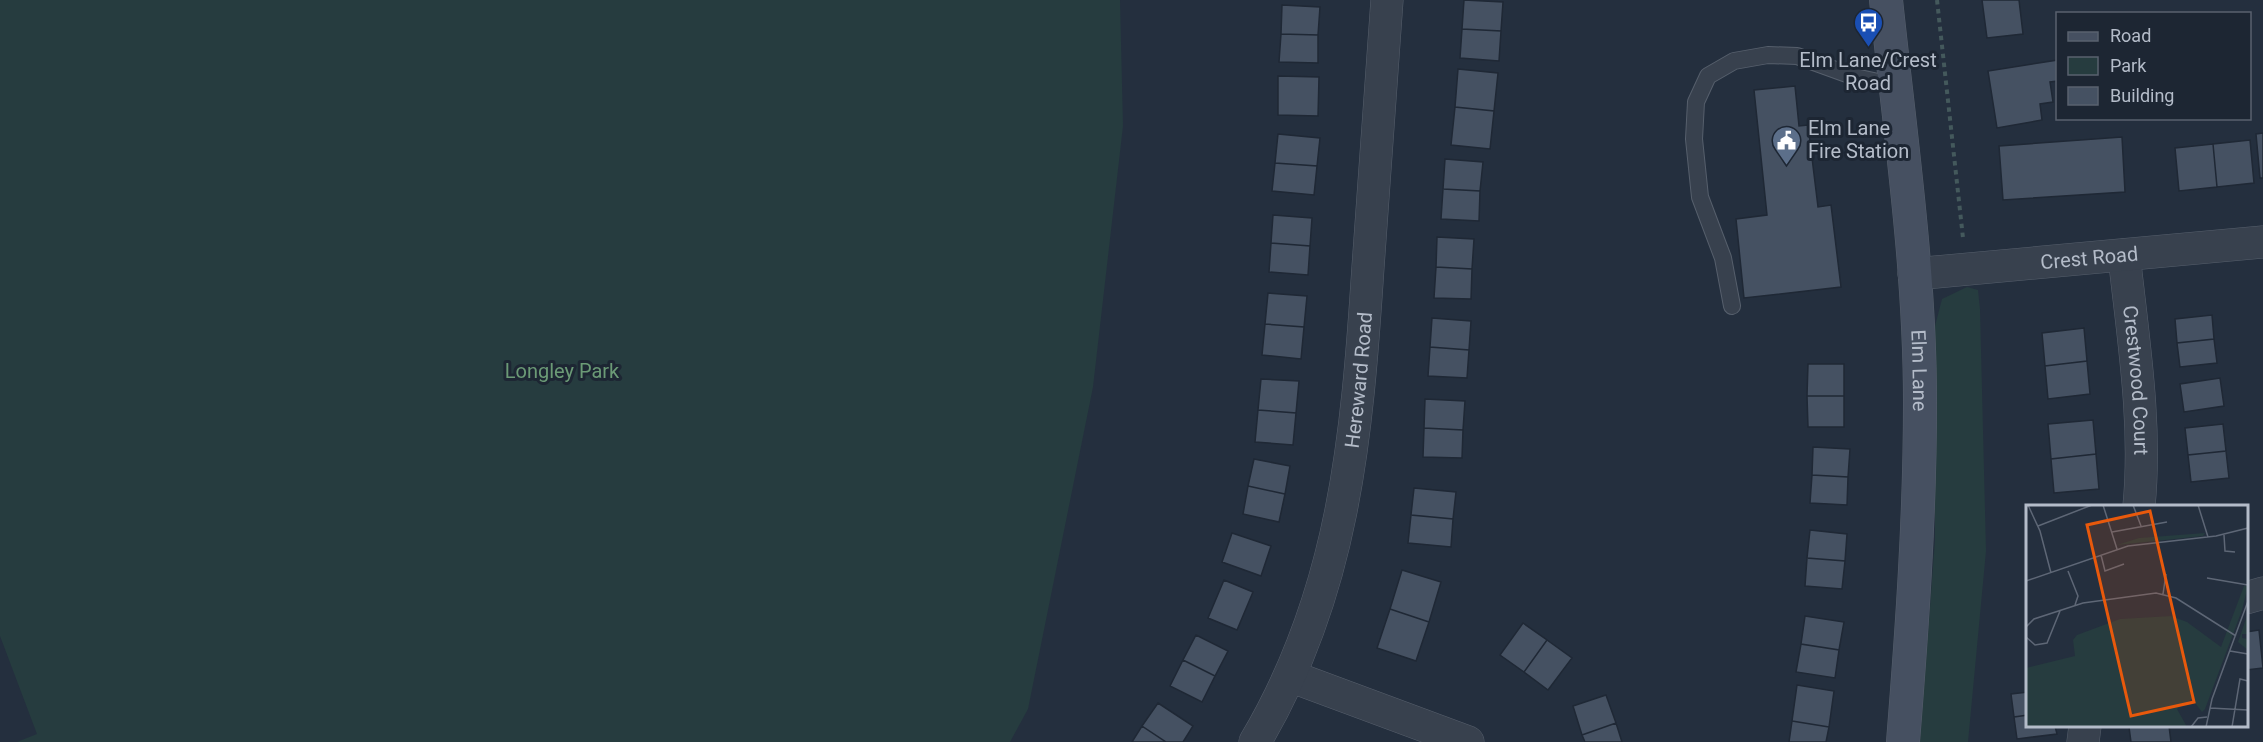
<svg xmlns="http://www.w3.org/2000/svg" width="2263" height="742" font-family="Roboto,sans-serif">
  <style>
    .green { fill: #263c3f }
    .building { fill: #455162; stroke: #1f2835; stroke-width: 1.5 }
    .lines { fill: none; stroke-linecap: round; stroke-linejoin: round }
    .lane-casing { stroke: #565f6c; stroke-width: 18 }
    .street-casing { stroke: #565f6c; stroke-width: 33 }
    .secondary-casing { stroke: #565f6c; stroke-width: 34 }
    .path { stroke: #44595c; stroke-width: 4; stroke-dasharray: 4.5 4.5; stroke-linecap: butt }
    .lane { stroke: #38414e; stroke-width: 16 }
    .street { stroke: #38414e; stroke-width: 32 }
    .secondary { stroke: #465061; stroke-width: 33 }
    .labels { text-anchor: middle; stroke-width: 6; stroke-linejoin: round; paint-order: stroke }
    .poi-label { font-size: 20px; fill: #b4bcc9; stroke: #1d2633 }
    .street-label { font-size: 20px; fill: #b4bcc9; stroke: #1d2633 }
    .park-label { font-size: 20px; fill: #6b9a76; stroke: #1d2633 }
    .inset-road { fill: none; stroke: #5e6776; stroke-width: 1.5 }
    .view { fill: #e8590c; fill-opacity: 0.15; stroke: #e8590c; stroke-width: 3 }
    .inset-edge { fill: none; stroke: #b4bcc9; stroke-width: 3 }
  </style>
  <rect width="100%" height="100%" fill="#242f3e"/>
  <path class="green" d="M0,0H1120L1123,126L1093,387L1028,709L1010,742H17L37,734L0,636Z
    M1967,287L1978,290L1980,309L1986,551L1968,742H1920L1935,540V326L1942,299Z"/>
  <path class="building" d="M1464,0L1503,2L1501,31L1462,29Z
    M1982,0H2019L2023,34L1987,38Z
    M1282,5L1320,7L1318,35L1281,34Z
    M1462,29L1501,31L1499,61L1460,58Z
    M1281,34L1318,35V63L1279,62Z
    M2058,60V81L2050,82L2053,102L2040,104L2042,120L1997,128L1988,71Z
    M1458,69L1498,73L1494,111L1455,107Z
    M1278,76L1319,77L1318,116L1278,115Z
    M1795,86L1799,126L1808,125L1818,207L1831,205L1841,287L1744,298L1736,219L1767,215L1754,90Z
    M1455,107L1494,111L1490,149L1451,145Z
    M2263,133V178H2260L2256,134Z
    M1278,134L1320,138L1317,166L1275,163Z
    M2122,137L2125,192L2003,200L1999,146Z
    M2250,140L2254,183L2217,187L2213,144Z
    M2213,144L2217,187L2179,191L2175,148Z
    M1445,159L1483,162L1480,191L1443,189Z
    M1275,163L1317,166L1314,195L1272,191Z
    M1443,189L1480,191L1479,221L1441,219Z
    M1273,215L1312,218L1310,246L1271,243Z
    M1437,237L1474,239L1472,269L1436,267Z
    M1271,243L1310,246L1308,275L1269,272Z
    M1436,267L1472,269L1471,299L1434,298Z
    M1268,293L1307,296L1304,327L1265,324Z
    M2212,315L2214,339L2177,343L2175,319Z
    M1432,318L1471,321L1469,350L1430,347Z
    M1265,324L1304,327L1301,359L1262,355Z
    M2084,328L2087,361L2045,366L2042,333Z
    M2214,339L2217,363L2180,367L2177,343Z
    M1430,347L1469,350L1467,378L1428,376Z
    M2087,361L2090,394L2048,399L2045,366Z
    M1808,364H1844V396H1807Z
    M2220,378L2224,406L2184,412L2180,384Z
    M1261,379L1299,381L1296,413L1258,410Z
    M1807,396H1844V427H1808Z
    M1425,399L1465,401L1463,430L1424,428Z
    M1258,410L1296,413L1293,445L1255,442Z
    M2093,420L2096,454L2051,459L2048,424Z
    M2223,424L2226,451L2188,455L2185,428Z
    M1424,428L1463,430L1462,458L1423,457Z
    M1813,447L1850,449L1848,477L1812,475Z
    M2226,451L2229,478L2191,482L2188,455Z
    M2096,454L2099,489L2054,493L2051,459Z
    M1254,459L1290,466L1285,494L1248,486Z
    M1812,475L1848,477L1847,505L1810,503Z
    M1248,486L1285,494L1279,522L1243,514Z
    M1414,488L1456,492L1453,519L1411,515Z
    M1411,515L1453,519L1451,547L1408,543Z
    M1810,530L1847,534L1845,561L1807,558Z
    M1232,533L1271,546L1261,576L1222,562Z
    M1807,558L1845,561L1842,589L1805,586Z
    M1402,570L1441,582L1429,622L1390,609Z
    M1224,580L1253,592L1237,630L1208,618Z
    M1390,609L1429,622L1416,661L1377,648Z
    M1805,616L1844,622L1839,650L1801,644Z
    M1523,623L1547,640L1524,672L1500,655Z
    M2259,630L2263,668L2246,670V632Z
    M1196,635L1228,651L1215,676L1183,660Z
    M1547,640L1572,658L1548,690L1524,672Z
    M1801,644L1839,650L1835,678L1796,672Z
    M1183,660L1215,676L1202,702L1170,686Z
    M1797,685L1834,691L1829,727L1792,721Z
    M2028,692V715L2014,717L2011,694Z
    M1606,695L1616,723L1582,735L1573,706Z
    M1158,703L1193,726L1183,742H1166L1142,726Z
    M2028,715V726H2055L2057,734L2017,739L2014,717Z
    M1792,721L1829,727L1826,742H1789Z
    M1616,723L1622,742H1585L1582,735Z
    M1142,726L1166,742H1132Z
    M2169,726L2171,742H2131L2129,727Z"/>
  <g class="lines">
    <defs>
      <path id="lane" d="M1732,306L1723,258L1700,197L1694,139L1696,102L1708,76L1734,61L1768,55L1797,56L1855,77L1878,82L1895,81"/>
      <g id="street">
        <path id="s1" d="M2124,255C2133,338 2147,423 2139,506"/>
        <path id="s2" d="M1914,274L2263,242"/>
        <path d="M2246,598L2263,593"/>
        <path d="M1290,676L1468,742"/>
        <path id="s3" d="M1255,742C1344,592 1357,437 1368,267C1375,178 1381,89 1387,0"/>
        <path d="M2083,742L2085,726"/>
      </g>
      <g id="secondary">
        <path id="s4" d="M1886,0C1900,133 1920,268 1920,402C1920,516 1912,629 1903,742"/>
      </g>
    </defs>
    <use href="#lane" class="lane-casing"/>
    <use href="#street" class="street-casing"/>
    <use href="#secondary" class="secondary-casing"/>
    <path class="path" d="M1937,0L1963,238"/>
    <use href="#lane" class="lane"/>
    <use href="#street" class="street"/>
    <use href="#secondary" class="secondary"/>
  </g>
  <defs>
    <symbol id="bus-pin" viewBox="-11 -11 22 30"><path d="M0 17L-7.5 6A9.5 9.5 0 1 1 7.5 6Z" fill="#1a4fb4" stroke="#1d2633"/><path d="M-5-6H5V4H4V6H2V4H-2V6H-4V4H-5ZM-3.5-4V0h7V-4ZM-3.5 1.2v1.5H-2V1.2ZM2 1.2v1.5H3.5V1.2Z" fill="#fff"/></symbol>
    <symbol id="civic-pin" viewBox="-11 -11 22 30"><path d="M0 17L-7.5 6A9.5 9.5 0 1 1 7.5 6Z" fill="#5c6f8a" stroke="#1d2633"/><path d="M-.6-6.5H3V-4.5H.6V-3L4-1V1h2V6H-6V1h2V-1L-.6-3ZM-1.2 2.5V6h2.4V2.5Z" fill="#fff"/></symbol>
  </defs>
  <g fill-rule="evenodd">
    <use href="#bus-pin" x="1852" y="6" width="33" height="45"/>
    <use href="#civic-pin" x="1770" y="124" width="33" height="45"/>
  </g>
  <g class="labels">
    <g class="poi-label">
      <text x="1868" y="67">Elm Lane/Crest<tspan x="1868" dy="23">Road</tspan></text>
      <text x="1808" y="135" text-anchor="start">Elm Lane<tspan x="1808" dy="23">Fire Station</tspan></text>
    </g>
    <g class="street-label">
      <text dy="7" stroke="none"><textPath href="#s2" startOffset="176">Crest Road</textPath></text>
      <text dy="7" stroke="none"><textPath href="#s4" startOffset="372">Elm Lane</textPath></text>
      <text dy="7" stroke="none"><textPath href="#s3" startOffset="380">Hereward Road</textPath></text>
      <text dy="7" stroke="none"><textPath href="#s1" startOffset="126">Crestwood Court</textPath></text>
    </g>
    <g class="park-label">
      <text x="562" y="378">Longley Park</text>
    </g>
  </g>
  <g transform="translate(2026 505)">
    <rect width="222" height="222" fill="#242f3e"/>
    <path d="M179,28L177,31L91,40L113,33ZM218,81H222L216,105L179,204L176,207L166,194L151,204L161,222H0V163L49,151L47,135L51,130L94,114L145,111L161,117L195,142ZM222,108L221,129H216V133L222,134V145L212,137Z" fill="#263c3f"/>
    <path class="inset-road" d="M2,0L14,26L25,68M77,0L91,44M107,0L115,21M172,0L182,32M12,21L66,0M86,27L141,17M198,30L199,46L209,47M75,50L79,66L98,59M42,66L52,91L49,100M181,73L222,80M0,76L102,41L190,31L222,23M137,89L140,69M0,122L8,114L57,98L130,88L150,93L210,131M0,132L9,140L21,138L34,106M204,146L222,149M184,203L222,205M165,222L172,213L181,212M180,222L186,194L222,96M206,222L214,174L222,176"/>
    <path class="view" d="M124,6L168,197L105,211L61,20Z"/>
    <rect width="222" height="222" class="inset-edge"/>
  </g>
  <rect x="2056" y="12" width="195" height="108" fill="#1d2633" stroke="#59626f" stroke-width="1.5"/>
  <rect x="2068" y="32" width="30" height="9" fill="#465061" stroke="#59626f" stroke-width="1.5"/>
  <text x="2110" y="42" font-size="18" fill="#b4bcc9">Road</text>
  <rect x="2068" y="57" width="30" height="18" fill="#263c3f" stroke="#59626f" stroke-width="1.5"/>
  <text x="2110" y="72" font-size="18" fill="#b4bcc9">Park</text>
  <rect x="2068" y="87" width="30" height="18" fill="#455162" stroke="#59626f" stroke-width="1.5"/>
  <text x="2110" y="102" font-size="18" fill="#b4bcc9">Building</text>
</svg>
